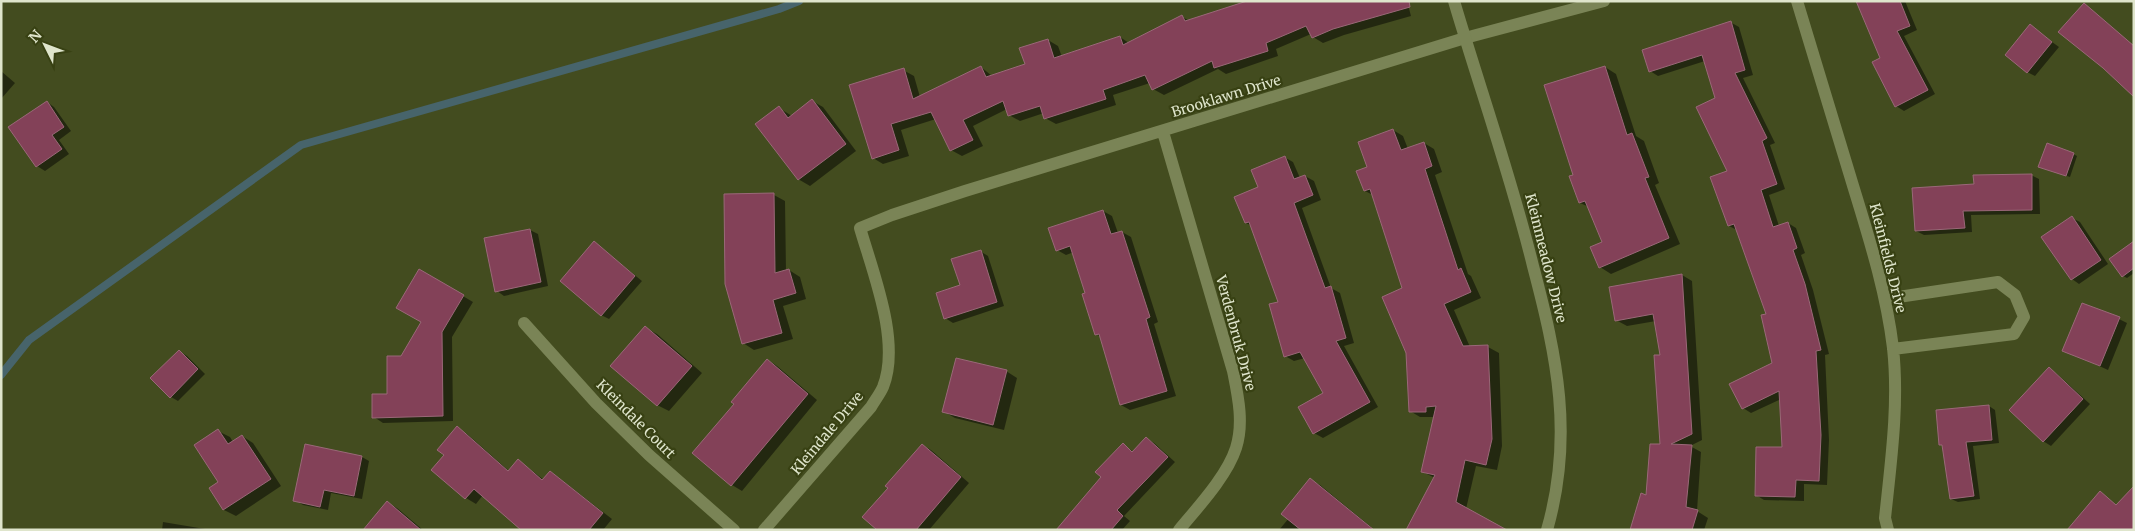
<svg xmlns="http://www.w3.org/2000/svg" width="2135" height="531" font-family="Merriweather,serif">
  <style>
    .shadow { fill: #0007 }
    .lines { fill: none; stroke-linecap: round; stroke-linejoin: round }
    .stream { stroke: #47646b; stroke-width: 8 }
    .building { fill: #834158; stroke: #9a6878 }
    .street { stroke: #7a8456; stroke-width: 12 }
    .secondary { stroke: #7a8456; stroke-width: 12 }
    .labels { text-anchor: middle; stroke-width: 4.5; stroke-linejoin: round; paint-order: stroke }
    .street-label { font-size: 14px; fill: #dfe5cc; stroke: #384113 }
  </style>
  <rect width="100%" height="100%" fill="#434c1f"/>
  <path class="shadow" d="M1407,1L1411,16L1344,35L1323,43L1313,37L1311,34L1276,49L1278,56L1226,74L1218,69L1164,95L1153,89L1150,83L1113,95L1116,105L1056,124L1045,118L1044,113L1020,121L1009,115L1007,109L973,126L983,146L962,156L951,150L936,119L901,130L909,156L883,164L873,158L903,70L914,76L920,97L981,67L992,76L1026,65L1048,40L1058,46L1062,57L1120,37L1129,43L1182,17L1190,21Z
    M1857,1H1905L1917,30L1904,36L1935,94L1904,111L1896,106L1882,58Z
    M1730,22L1739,27L1753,75L1743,78L1775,143L1770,145L1785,189L1769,195L1779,226L1788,223L1796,228L1805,253L1801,255L1813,290L1829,354L1825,355L1829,440L1827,485L1804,484V501L1764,500L1756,495L1784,449L1781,399L1751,413L1743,408L1773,363L1767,315L1737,230L1729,226L1728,171L1716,99L1705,61L1658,76L1650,71Z
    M2030,26L2059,47L2035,76L2027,72Z
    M1605,67L1616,74L1636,136L1644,141L1659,183L1655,185L1680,244L1611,274L1600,267L1604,243L1589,207L1580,203L1574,175Z
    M1,71L15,83L1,99Z
    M812,101L823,107L856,151L810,186L798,179L779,108L792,116Z
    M47,102L54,107L71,131L59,140L69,154L45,171L37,166Z
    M1393,130L1403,136L1408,149L1424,143L1434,149L1442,172L1435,175L1468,274L1471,276L1481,298L1454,310L1470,347H1488L1499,353L1502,446L1497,470L1476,466L1466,509L1407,530L1435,478L1423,472L1435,417H1420L1410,411L1404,289L1373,195L1365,191L1358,172L1368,168Z
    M2073,154L2077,156L2070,177L2043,168Z
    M1284,157L1293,162L1300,178L1305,176L1314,181L1321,200L1302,208L1331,288L1340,293L1354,343L1344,346L1378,407L1323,438L1314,433L1324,393L1305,358L1294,361L1285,356L1280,303L1252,226L1246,223L1259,188Z
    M2031,175L2039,179L2040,214L1971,215L1972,232L1924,235L1916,231L1975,185Z
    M774,195L785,201L786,271L789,270L800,277L806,299L783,306L793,339L754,350L743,343Z
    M1103,211L1112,216L1118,233L1122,232L1131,237L1158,322L1154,324L1176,396L1130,410L1121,405L1102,338L1096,334L1087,294L1074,252L1066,255L1057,250Z
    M2072,218L2080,222L2108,264L2079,284L2072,279Z
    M530,230L538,234L548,286L504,296L497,291Z
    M595,243L642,281L609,319L601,315Z
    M2134,249V273L2127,278L2123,276Z
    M980,251L988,256L1004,306L953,323L945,318Z
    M420,271L473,302L452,337L453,421L383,423L374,417L388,396L402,357L422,321Z
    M1682,275L1692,281L1702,440L1690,446L1701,452L1697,511L1708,518L1704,530H1631L1647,496L1661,445L1662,356L1656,321L1627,326L1616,320L1611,288Z
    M2119,319L2127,323L2108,370L2064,350Z
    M646,328L657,334L702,373L669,411L657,405Z
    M179,351L187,356L205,374L178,401L171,397Z
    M768,360L777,366L817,400L742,491L732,485L694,453L735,404Z
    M2049,369L2057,374L2090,404L2051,446L2043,441Z
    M1006,371L1017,378L1004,430L955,418L943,411Z
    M1989,406L1995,410L1999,443L1973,446L1980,499L1958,502L1951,499L1943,446L1940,444Z
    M457,428L467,434L509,471L518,460L544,480L551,472L612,519L603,530H523L483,495L476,504L466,498L433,470L446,455Z
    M218,431L230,437L233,442L242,436L253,443L281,486L236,516L224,510L210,489L220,482Z
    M1146,438L1154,443L1175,462L1124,516L1130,521L1122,530H1057L1103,477L1123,445L1134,452Z
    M922,445L931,450L969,483L929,530H873L890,488Z
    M362,457L369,461L362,499L331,493L328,510L303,505L295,500Z
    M1310,480L1320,485L1371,527L1369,530H1279L1289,518Z
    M388,503L397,508L423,530H364Z
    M163,522L211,530H162Z"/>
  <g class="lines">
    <path class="stream" d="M1,375L29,340L301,145L779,9L799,1"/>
  </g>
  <path class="building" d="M1247,1H1409L1410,7L1333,29L1312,38L1306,26L1266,43L1268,51L1214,68L1212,61L1152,90L1145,75L1103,90L1106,99L1044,119L1040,106L1008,116L1003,101L963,120L973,140L950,151L931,112L891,124L899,150L872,159L849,85L904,68L913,99L981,66L986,77L1025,64L1019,48L1048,39L1054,58L1120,36L1123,45L1182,15L1185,21Z
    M1856,1H1900L1910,26L1897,31L1928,90L1895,107L1872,62L1880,58Z
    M2084,3L2134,46V97L2103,68L2058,32Z
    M1731,21L1745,70L1735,73L1767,138L1762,141L1777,184L1761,190L1773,227L1788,222L1797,248L1793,250L1805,284L1821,350L1816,351L1821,435L1819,481L1796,480L1795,497L1755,496L1756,447H1782L1779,391L1742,409L1729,384L1772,363L1761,315L1766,314L1734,224L1728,226L1710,177L1727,171L1696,107L1715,98L1702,55L1649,72L1642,50Z
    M2030,24L2052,42L2027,73L2005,55Z
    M1605,66L1627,135L1632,133L1649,177L1645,178L1669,238L1599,268L1590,247L1602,242L1585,201L1579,203L1569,176L1573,175L1544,85Z
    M812,99L846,144L798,180L755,124L779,106L788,118Z
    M47,101L64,127L52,135L62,149L36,167L8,127Z
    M1393,129L1401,150L1424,142L1432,166L1425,169L1458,270L1461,268L1471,292L1444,304L1463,346L1488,345L1492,439L1486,465L1465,460L1456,502L1507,530H1406L1435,475L1421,472L1436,406L1426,407V412H1409L1406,353L1382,297L1402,288L1370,189L1364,191L1356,171L1367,167L1358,142Z
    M2047,143L2074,153L2066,176L2038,167Z
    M1285,156L1294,179L1305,175L1313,195L1294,203L1325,288L1331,286L1346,338L1336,341L1370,402L1313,434L1298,407L1323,393L1300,352L1284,357L1269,304L1278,302L1249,222L1245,223L1234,197L1258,187L1251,170Z
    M2032,174V210L1963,211L1965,228L1915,231L1912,188L1974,184L1973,175Z
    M774,193L775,273L789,269L796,293L773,300L782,333L742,344L725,284L724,194Z
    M1103,210L1111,234L1122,231L1150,317L1146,319L1167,391L1120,405L1099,334L1095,335L1082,294L1085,293L1070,246L1056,251L1048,228Z
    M2072,216L2101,260L2071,280L2041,237Z
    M530,229L541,282L495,292L484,238Z
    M594,241L635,276L601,316L560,281Z
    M2134,241V268L2122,277L2109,259Z
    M981,250L997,302L944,319L936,293L960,285L951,259Z
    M419,269L464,295L442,332L443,416L372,418V394H387V356H401L421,322L396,308Z
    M1682,274L1692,434L1671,444L1692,445L1686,507L1698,510L1692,530H1630L1641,493L1646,495L1650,444H1660L1654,355H1660L1653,314L1615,321L1609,287Z
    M2082,303L2120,317L2100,366L2062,351Z
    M645,326L692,366L657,406L610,366Z
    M179,350L198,369L170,398L150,378Z
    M956,358L1007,370L993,425L942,412Z
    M767,359L808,394L731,486L692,453L734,404L731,402Z
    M2049,367L2083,399L2043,442L2009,410Z
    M1989,405L1992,440L1966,442L1974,496L1950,499L1942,445H1939L1936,410Z
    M457,426L508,471L518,459L542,480L550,471L603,513L589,530H521L474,489L465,499L431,470L444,455L437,450Z
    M218,429L228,444L242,435L271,479L223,510L209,488L218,482L194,445Z
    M1146,437L1168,457L1117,510L1123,516L1111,530H1056L1101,477L1095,472L1123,443L1132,452Z
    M305,444L362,456L354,496L324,490L320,507L293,501Z
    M922,444L961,477L916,530H877L862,517L888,488L885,486Z
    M1310,478L1374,530H1301L1281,514Z
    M2134,486V530H2067L2100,491L2116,505Z
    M387,501L421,530H363Z"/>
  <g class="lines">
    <path class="street" d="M1797,1C1815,60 1833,120 1851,179C1868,235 1886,290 1893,348C1899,404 1891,461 1885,518L1888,530
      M1163,132L1233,371C1238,396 1244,423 1236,448C1227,476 1198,507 1179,530
      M1885,299L1998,282L2015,295L2024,317L2014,334L1893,349
      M524,323L596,403L649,455L734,530
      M764,530L871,407C875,400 880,394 883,387C901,342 873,273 860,228L892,215L965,191L1465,38L1604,1"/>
    <path class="secondary" d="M1454,1C1480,89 1511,176 1533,266C1557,357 1574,436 1547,530"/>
  </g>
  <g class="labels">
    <g class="street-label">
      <text transform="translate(1226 96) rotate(-17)" y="5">Brooklawn Drive</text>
      <text transform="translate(1546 258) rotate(76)" y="5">Kleinmeadow Drive</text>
      <text transform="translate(1888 258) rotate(76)" y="5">Kleinfields Drive</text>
      <text transform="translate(1236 333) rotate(75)" y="5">Verdenbruk Drive</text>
      <text transform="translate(636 419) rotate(45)" y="5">Kleindale Court</text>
      <text transform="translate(827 433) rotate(-50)" y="5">Kleindale Drive</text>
    </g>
  </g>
  <rect width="2135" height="531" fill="none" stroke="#dfe5cc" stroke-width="5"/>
  <g transform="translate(45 45) rotate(312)" stroke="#384113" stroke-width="4" paint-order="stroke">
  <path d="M0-4L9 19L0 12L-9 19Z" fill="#dfe5cc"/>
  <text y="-8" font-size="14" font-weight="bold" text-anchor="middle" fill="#dfe5cc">N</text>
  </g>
</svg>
